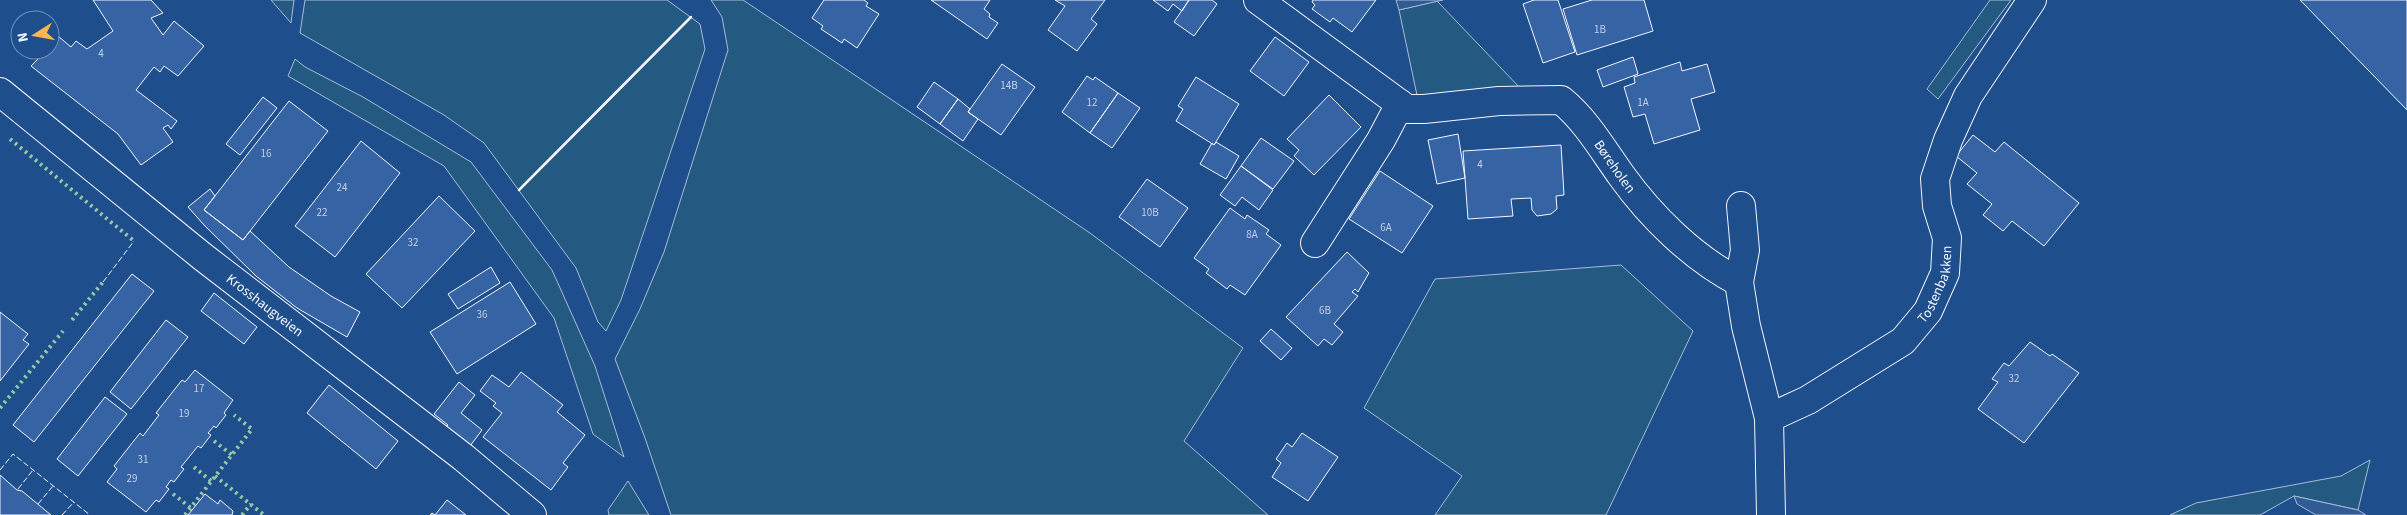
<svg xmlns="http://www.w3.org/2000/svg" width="2407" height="515" font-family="'Source Sans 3',sans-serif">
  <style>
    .green { fill: #245a82; stroke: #a8bbd7 }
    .parking { fill: #305b95; stroke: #a8bbd7 }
    .building { fill: #3563a3; stroke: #f2f6ff }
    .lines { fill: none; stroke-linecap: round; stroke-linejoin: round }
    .street-casing { stroke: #f2f6ff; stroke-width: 30 }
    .street { stroke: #1f4e8c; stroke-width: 28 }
    .hedge { stroke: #97c8a6; stroke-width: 4; stroke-dasharray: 2.5 4; stroke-linecap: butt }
    .fence { stroke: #f2f6ff; stroke-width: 1; stroke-dasharray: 6 2.5; stroke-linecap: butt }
    .wall { stroke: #f2f6ff; stroke-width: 2.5 }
    .labels { text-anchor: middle; stroke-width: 4; stroke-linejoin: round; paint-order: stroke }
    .number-label { font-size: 11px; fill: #c3d1e8 }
    .street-label { font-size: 14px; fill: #f2f6ff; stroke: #1f4e8c }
  </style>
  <rect width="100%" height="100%" fill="#1f4e8c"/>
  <path class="green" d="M271,0H294L291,23Z
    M305,0H667L700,24L705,49L621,300L606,331L598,322L576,268L484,143L444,115L300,33Z
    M711,0H743L1090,233L1243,348L1184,441L1268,515H671L645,438L615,359L640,309L664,252L728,50L722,17Z
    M1990,0H2011L1938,99L1927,89Z
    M1437,1L1522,90L1418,100L1399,10Z
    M295,59L305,67L363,97L471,162L552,270L595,366L624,457L593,434L554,318L444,166L288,76Z
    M1621,265L1693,331L1606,515H1435L1462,476L1364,408L1435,279Z
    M2370,460L2358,510L2294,496L2260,515H2170L2196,503L2341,476Z
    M628,481L649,515H609L608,510Z"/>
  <path class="parking" d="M1396,0H1443L1399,10Z
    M2294,496L2358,510L2366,515H2316L2297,504Z"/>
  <path class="building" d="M93,0H151L163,13L151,18L163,35L174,21L204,46L178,76L164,66L160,72L154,67L136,90L177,121L171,129L168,125L163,128L173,142L141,165L118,134L31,66L47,50H50V46L58,36L71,47L76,41L87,49L113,31Z
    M824,0H864L868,3L866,6L879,14L857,48L844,39L842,43L821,29L823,26L812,18Z
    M931,0H990L984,9L990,14L989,17L998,23L987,39Z
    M1055,0H1105L1091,19L1097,24L1077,51L1048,30L1065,6Z
    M1153,0H1189L1182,11L1173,4L1168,11Z
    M1189,0H1212L1217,4L1194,36L1174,22Z
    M1313,0H1376L1352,32L1333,18L1330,22L1312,9L1315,5L1312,2Z
    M1534,0H1558L1575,52L1543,63L1523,4Z
    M1592,0H1644L1653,31L1577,55L1563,9Z
    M2300,0H2407V110Z
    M1275,37L1309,62L1284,96L1250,71Z
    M1633,57L1638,74L1603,87L1597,70Z
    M1680,62L1682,71L1707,64L1715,92L1691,99L1700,130L1654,144L1645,114L1633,117L1624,87L1635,83L1634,77Z
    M1002,64L1035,87L1001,135L968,112Z
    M1087,76L1093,80L1095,77L1118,93L1090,133L1062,112Z
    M1196,77L1239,104L1214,145L1176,121L1183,109L1178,106Z
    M934,82L958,99L940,124L917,107Z
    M1118,93L1140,108L1112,148L1090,133Z
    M1329,95L1361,127L1314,175L1294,156L1299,150L1287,139Z
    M263,97L277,108L240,155L226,144Z
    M958,99L970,109L968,112L978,119L963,141L940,124Z
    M289,101L328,131L243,240L204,210Z
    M1458,134L1465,178L1437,184L1428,140Z
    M1973,135L1995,152L2004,142L2079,203L2044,246L2012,221L2003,231L1983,215L1992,204L1967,184L1977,173L1956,156Z
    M1261,138L1294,161L1273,189L1241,166Z
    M361,141L400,173L335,257L295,226Z
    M1216,142L1239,156L1226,179L1200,164L1212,143L1214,145Z
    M1561,145L1564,195L1556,196L1557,209L1551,214L1537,216L1532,210L1531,198L1511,199L1513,216L1468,219L1463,151Z
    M1241,166L1273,190L1259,210L1242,197L1235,206L1220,195Z
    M1380,171L1433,206L1402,253L1349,219Z
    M1147,179L1188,208L1160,247L1119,217Z
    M210,189L215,196L204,210L243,240L250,231L289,267L331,296L360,312L347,337L297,308L256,276L204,225L188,207Z
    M439,196L475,231L402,308L366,274Z
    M1230,208L1245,219L1247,215L1269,230L1266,234L1281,245L1245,295L1230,285L1227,289L1206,273L1209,269L1194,258Z
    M1347,252L1369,273L1358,292L1355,289L1352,292L1358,296L1334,324L1343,332L1332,345L1324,339L1318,346L1286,317Z
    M491,267L500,283L458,309L448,294Z
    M132,274L154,291L34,442L13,425Z
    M510,282L536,324L457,374L430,332Z
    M214,293L257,327L244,344L201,311Z
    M0,312L28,334L23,340L29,344L0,381Z
    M166,320L188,337L131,409L110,392Z
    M1271,329L1292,348L1281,360L1260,341Z
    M2030,342L2050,356L2052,354L2079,373L2024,443L1978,409L1998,382L1992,379L2004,363L2009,366Z
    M195,370L233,400L224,413L226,415L216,428L214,426L208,433L211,435L201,448L198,446L181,467L184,469L174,482L171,480L166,487L169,489L159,502L156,500L146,512L107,482L117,469L114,466L140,433L143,436L159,415L156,413L182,380L185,382Z
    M521,372L563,405L557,412L585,435L563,463L568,467L551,490L483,437L502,413L493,406L496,403L480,391L492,375L509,387Z
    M459,382L475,395L461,413L482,430L470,446L446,427L448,425L434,414Z
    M329,385L398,441L376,469L307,413Z
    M105,397L127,414L78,476L57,459Z
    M1302,433L1338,457L1308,501L1272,477L1281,463L1276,459L1287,443L1292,447Z
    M0,475L17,490L22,491L51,515H0Z
    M205,494L218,504L220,500L233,511L232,515H188Z
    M447,500L466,515H430L432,513L435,515Z"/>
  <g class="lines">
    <defs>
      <g id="street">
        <path id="s1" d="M1258,0L1407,109H1424L1499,101L1561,100C1586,120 1603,150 1621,175C1651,217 1693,258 1739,282"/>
        <path id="s2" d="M0,92L203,257L463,457L532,515"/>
        <path d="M1741,206L1745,250L1739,282L1746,326L1769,418L1771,515"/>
        <path d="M1315,243L1381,140L1400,104"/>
        <path id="s3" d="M1769,418L1808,400L1903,341L1928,311L1945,273L1947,238L1937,206L1935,179L1948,140L1968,96L2032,0"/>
      </g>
    </defs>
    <use href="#street" class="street-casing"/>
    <use href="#street" class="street"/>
    <path class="hedge" d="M10,139L134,241
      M72,320L103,282
      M0,408L63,331
      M214,441L232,455
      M194,467L211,481
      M215,476L264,515
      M173,494L191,508
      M185,515L252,429L234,415
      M242,515L251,504"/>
    <path class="fence" d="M103,282L134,241
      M0,470L13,454L90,515
      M18,489L33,470
      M38,504L53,486
      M62,515L74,502"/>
    <path class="wall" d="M519,190L691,17"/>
  </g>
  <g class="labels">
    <g class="number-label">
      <text x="1600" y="33">1B</text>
      <text x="101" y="57">4</text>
      <text x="1009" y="89">14B</text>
      <text x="1092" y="106">12</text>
      <text x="1643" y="106">1A</text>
      <text x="266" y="157">16</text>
      <text x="1480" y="168">4</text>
      <text x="342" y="191">24</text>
      <text x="322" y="216">22</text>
      <text x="1150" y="216">10B</text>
      <text x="1386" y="231">6A</text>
      <text x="1252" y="238">8A</text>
      <text x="413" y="246">32</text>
      <text x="1325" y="314">6B</text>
      <text x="482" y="318">36</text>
      <text x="2014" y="382">32</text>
      <text x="199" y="392">17</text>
      <text x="184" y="417">19</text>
      <text x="143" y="463">31</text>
      <text x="132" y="482">29</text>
    </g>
    <g class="street-label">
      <text dy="5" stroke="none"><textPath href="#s1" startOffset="425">Børeholen</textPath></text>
      <text dy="5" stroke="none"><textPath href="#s3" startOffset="222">Tostenbakken</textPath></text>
      <text dy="5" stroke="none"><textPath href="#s2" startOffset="340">Krosshaugveien</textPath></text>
    </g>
  </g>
  <g transform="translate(35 35) rotate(259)"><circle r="24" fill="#1f4e8c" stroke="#7391ba"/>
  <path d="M0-4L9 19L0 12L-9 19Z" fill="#ffb74d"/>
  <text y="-8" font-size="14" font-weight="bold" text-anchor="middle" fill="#f2f6ff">N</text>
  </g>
</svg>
